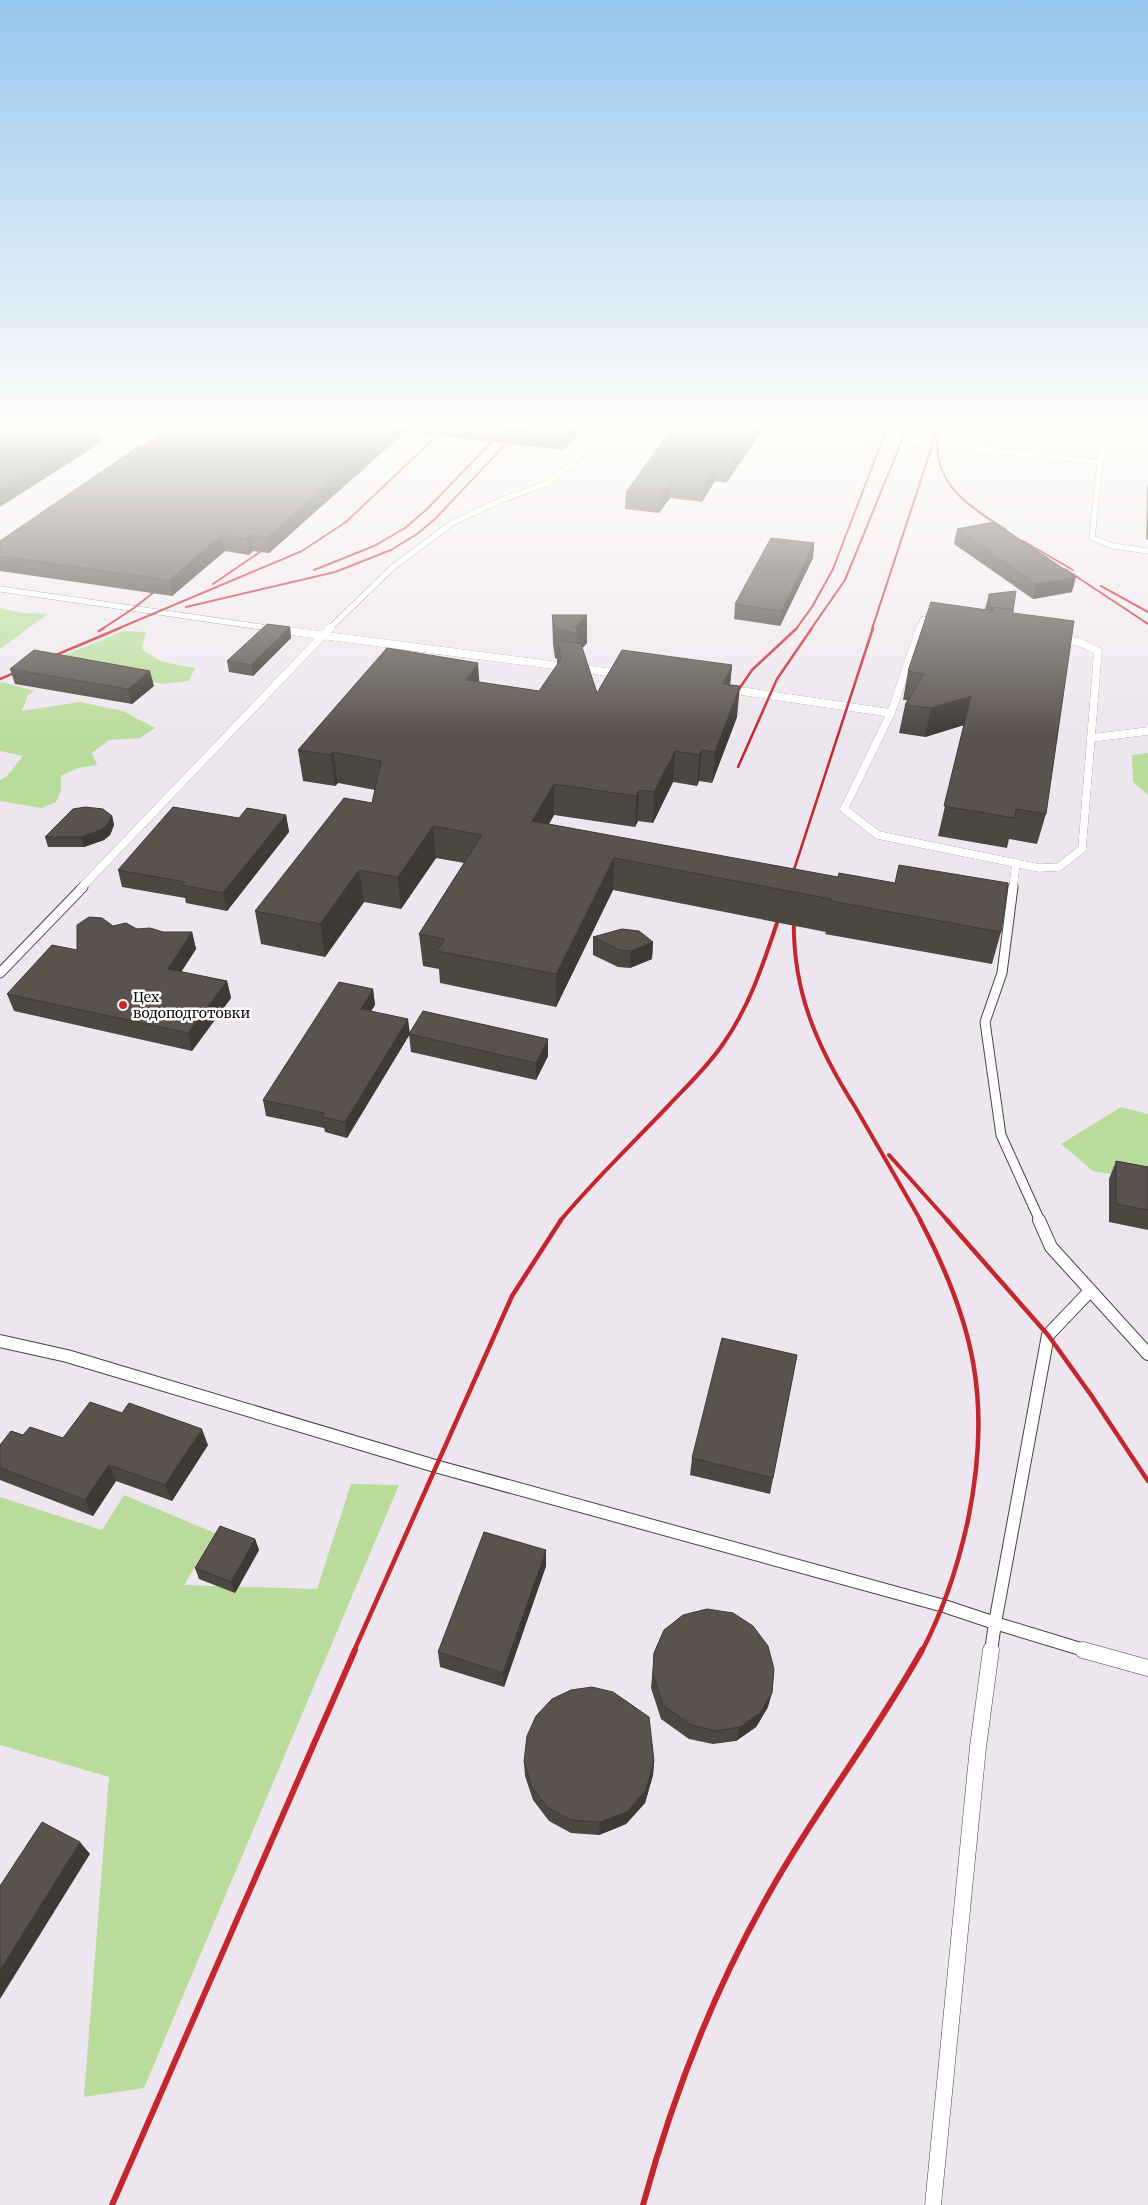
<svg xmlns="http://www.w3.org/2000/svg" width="1148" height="2205" font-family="Merriweather,serif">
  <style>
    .industrial { fill: #eee6ef }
    .forest { fill: #b9dc9c }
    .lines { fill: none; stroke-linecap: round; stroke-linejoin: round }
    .lane-far4-casing { stroke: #444; stroke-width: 6 }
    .lane-far3-casing { stroke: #444; stroke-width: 8 }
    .lane-far2-casing { stroke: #444; stroke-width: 11 }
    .lane-far1-casing { stroke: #444; stroke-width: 14 }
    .lane-casing { stroke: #444; stroke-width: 17 }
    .lane-far4 { stroke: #fff; stroke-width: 5.5 }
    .lane-far3 { stroke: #fff; stroke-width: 8 }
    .lane-far2 { stroke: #fff; stroke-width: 9 }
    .lane-far1 { stroke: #fff; stroke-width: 12 }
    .lane { stroke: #fff; stroke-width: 16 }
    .rail-far4 { stroke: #c4262e; stroke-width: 2 }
    .rail-far3 { stroke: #c4262e; stroke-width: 2.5 }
    .rail-far2 { stroke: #c4262e; stroke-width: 4 }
    .rail-far1 { stroke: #c4262e; stroke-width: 4.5 }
    .rail { stroke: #c4262e; stroke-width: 6 }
    .wall { fill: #4d4742 }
    .shaded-wall { fill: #3f3936 }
    .building { fill: #5a524d; stroke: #3f3936 }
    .poi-dot { fill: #c4262e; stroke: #fff; stroke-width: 2 }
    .labels { text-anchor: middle; stroke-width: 5; stroke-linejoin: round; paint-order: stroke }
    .poi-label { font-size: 14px; fill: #111; stroke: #fff; text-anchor: start }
  </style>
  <rect width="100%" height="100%" fill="#fffdf5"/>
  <path class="industrial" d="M0,428H1148V2205H0Z"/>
  <path class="forest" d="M0,608L23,613L48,614L0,649Z
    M123,631L146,632L142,650L163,662L195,668L189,681L161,684L63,656Z
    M2,682L35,691L28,695L22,711L80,702L123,711L155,728L140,738L109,740L92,753L97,765L78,768L61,776V790L56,802L41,808L0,801V780L7,776L23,756L0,751V683Z
    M1148,753V795L1133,782L1132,755Z
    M1121,1107L1148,1114V1181L1093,1171L1061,1144Z
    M351,1484L399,1485L144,2088L84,2097L109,1777L0,1745V1497L102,1530L124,1495L215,1533L184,1585L317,1589Z"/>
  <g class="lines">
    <defs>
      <path id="lane-far4" d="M742,428L883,439L1100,462L1107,428
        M1100,462L1092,538L1113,546L1148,551
        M0,589L275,629
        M329,629L392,568L452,523L499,501L548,483L574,462L603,428
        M920,629L923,619L937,621"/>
      <path id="lane-far3" d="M266,628L623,674
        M727,689L891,713L920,628
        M891,713L844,809L878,835L1039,868L1059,867L1082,849L1098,651L1079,642L1058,639
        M1091,738L1148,731
        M81,888L330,628
        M1013,888L1016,863"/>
      <path id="lane-far2" d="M1013,887L1002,973L985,1022L1001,1135L1040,1221
        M0,973L83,887"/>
      <path id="lane-far1" d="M1039,1220L1051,1247L1148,1354
        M0,1341L67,1356L435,1466L944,1606L995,1623L991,1651
        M1087,1651L995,1623L1048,1335L1090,1291"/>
      <path id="lane" d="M1083,1650L1148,1668
        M933,2205L978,1747L991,1650"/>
    </defs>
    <use href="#lane-far4" class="lane-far4-casing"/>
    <use href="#lane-far3" class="lane-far3-casing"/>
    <use href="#lane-far2" class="lane-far2-casing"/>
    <use href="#lane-far1" class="lane-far1-casing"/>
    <use href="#lane" class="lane-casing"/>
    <use href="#lane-far4" class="lane-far4"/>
    <use href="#lane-far3" class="lane-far3"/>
    <use href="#lane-far2" class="lane-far2"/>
    <use href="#lane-far1" class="lane-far1"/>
    <use href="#lane" class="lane"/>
    <path class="rail-far4" d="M938,438C932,484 972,508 1006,530
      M131,455L170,428
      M1023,541L1073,570
      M1065,569L1148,624
      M314,570L374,546L405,528L427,509L505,428
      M213,584L273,543
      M1101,586L1148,612
      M186,607L335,572L391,550L417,534L435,519L521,428
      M102,629L134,608L164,584
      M117,629L302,551L346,522L445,428
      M796,629L812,607L833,569L887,428
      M811,629L845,580L907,428
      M872,629L938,428"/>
    <path class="rail-far3" d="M99,631L104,628
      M44,660L120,628
      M0,679L25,668
      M733,698L752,670L797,628
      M738,767L777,679L812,628
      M790,882L873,628"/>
    <path class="rail-far2" d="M794,912C791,989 816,1046 857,1110
      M854,1105L921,1221
      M889,1155L948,1221
      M560,1221C594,1180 633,1143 670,1104C688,1085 708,1066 723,1044C752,1003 766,955 782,908"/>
    <path class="rail-far1" d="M920,1220C975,1324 992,1404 968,1520C958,1566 944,1609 922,1651
      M947,1220L1048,1335L1091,1395L1148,1481
      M354,1651L512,1296L561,1220"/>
    <path class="rail" d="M112,2205L355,1650
      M643,2205C673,2095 714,1989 771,1890C817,1808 876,1733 922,1650"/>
  </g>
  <path class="wall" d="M172,428H583L564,450L405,432L269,553L253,551L249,555L225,551L172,596L0,571V541L144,447Z
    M670,428H761L760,434L726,483L715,481L702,502L670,498L659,513L625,509L626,492L670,432Z
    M1148,483V540L1146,539L1147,487Z
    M957,529L1072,592L1033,599L954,544Z
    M814,543L813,558L780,626L734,619L735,604Z
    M989,594L1013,610L1046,814L1037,844L1009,839L1007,848L938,836L964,725L925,737L899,733L905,705L907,700H903L908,671L985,609Z
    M552,615H587V643L582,648L597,693L732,665L730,685L737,717L712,783L699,781L697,786L673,782L653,823L638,821L635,827L554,815L549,824L1001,932L992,964L825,934L826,932L613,890L556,1007L440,983L439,969L423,966L419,934L464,863L436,858L401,909L364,902L325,957L261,944L255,911L372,803L375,790L338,783L335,786L303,781L298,750L479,682L539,691L557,665V659L555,658L553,644Z
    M290,627L291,638L253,676L229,672L227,661Z
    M10,669L154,686L132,704L15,684Z
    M286,815L289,832L227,911L186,903L185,898L122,887L118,870L239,818Z
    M112,816L114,825L110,835L104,840L84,847H48L45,837Z
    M113,926L163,932H192L196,949L181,972L227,981L231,998L192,1051L14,1011L7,994L77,950Z
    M593,937L653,942L652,959L630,968L618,967L593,955Z
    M373,989L375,1005L371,1011L409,1033L548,1056L536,1080L411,1052L409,1035L347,1138L325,1132L324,1128L266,1116L263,1100Z
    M1116,1161L1148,1167V1230L1109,1222V1179Z
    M797,1355L770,1494L690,1475L692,1458Z
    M23,1435L63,1438L208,1445L172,1501L116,1481L93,1516L0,1480V1445Z
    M255,1539L259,1550L235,1593L199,1579L195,1568Z
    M546,1566L504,1687L440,1667L438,1652Z
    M654,1653L768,1707L756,1727L736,1741L713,1744L689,1739L661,1719L651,1688Z
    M654,1761L653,1775L645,1803L626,1824L599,1835L571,1833L549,1821L533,1800L525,1776L524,1762Z"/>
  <path class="shaded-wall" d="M99,428L102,442L0,507V490Z
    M392,428H404L405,432L269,553L267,537Z
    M571,428H583L564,450V435Z
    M755,428H761L760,434L726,483L728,466Z
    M716,465L715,481L702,502L703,485Z
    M670,481V498L659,513L660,496Z
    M222,535L225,551L172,596L169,580Z
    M251,535L253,551L249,555L246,539Z
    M814,543L813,558L780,626L782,611Z
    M1076,577L1072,592L1033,599L1036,584Z
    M587,615V643L577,654V633L576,627Z
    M290,627L291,638L253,676L251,665Z
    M478,663L480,693L466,680Z
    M732,665L729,695L723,684Z
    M150,671L154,686L132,704L128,689Z
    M740,686L737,717L712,783L715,752Z
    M971,696L964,725L925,737L931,708Z
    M702,750L699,781L697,786L699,755Z
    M675,751L673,782L653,823L654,792Z
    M333,752L338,783L335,786L331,755Z
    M554,784V815L532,853V821Z
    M639,790L638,821L635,827L636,796Z
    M286,815L289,832L227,911L223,893Z
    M112,816L114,825L110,835L104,840L84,847L81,837Z
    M433,826L436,858L401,909L398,877Z
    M614,858L613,890L556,1007V974Z
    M359,870L364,902L325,957L320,924Z
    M192,932L196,949L172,986L168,969Z
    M653,942L652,959L630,968L631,951Z
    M227,981L231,998L192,1051L188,1033Z
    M373,989L375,1005L363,1024L361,1009Z
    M408,1019L410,1034L347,1138L345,1122Z
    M548,1039V1056L536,1080V1063Z
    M202,1429L208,1445L172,1501L165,1485Z
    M109,1465L116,1481L93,1516L85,1500Z
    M255,1539L259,1550L235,1593L231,1582Z
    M546,1550V1566L504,1687L503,1673Z
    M772,1693L768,1707L756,1727L736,1741L740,1727Z
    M654,1761L653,1775L645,1803L626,1824L599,1835L600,1822Z
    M80,1842L90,1854L0,1999V1970Z"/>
  <path class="building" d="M0,428H99L0,490Z
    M172,428H392L267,537L251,535L246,539L222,535L169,580L0,556V541L139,446L144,447Z
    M496,428H571L564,435Z
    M673,428H755L728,466L716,465L703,485L670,481L660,496L626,492Z
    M994,522L1076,577L1036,584L957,529Z
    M771,538L814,543L782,611L735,604Z
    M1016,591L1013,610L994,607V608L990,607L989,594Z
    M931,602L994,611V607L1013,610V613L1074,621L1046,814L1016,809L1015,818L944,806L971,696L931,708L905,705L924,674L908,671Z
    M552,615H587L576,627L577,633L555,629Z
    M267,624L290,627L251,665L227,661Z
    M557,640L581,644L597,693L622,650L732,665L723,684L740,686L715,752L702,750L699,755L675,751L654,792L639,790L636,796L554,784L532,821L838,877L839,873L895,883L899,865L1008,883L1001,932L831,901V899L614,858L556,974L437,951L445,939L419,934L482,835L433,826L398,877L359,870L320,924L255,911L344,798L372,803L381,761L333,752L331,755L298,750L387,648L478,663L466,680L539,691L561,659Z
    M34,650L150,671L128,689L10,669Z
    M85,807L103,809L112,816L107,825L101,830L81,837H45L73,809Z
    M173,807L239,818L247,808L286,815L223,893L182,885L185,882L118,870Z
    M89,917L102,918L113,926L126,923L137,929L150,928L163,932H192L168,969L227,981L188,1033L7,994L52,945L77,950V925Z
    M622,929L639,931L653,942L631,951L619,950L593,937Z
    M339,982L373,989L361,1009L408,1019L345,1122L322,1117L324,1113L263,1100Z
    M423,1011L548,1039L536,1063L409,1034Z
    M1116,1161L1148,1167V1210L1116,1204Z
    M722,1338L797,1355L773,1478L692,1458Z
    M90,1402L122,1413L129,1403L202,1429L165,1485L109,1465L85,1500L0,1468V1445L11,1431L23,1435L30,1427L63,1438Z
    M220,1526L255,1539L231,1582L195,1568Z
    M484,1532L546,1550L503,1673L438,1652Z
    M707,1609L733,1613L753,1626L768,1646L774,1669L772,1693L760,1713L740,1727L716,1731L691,1725L663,1705L653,1674L654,1653L664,1630L683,1615Z
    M592,1687L613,1692L649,1717L654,1761L646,1790L627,1812L600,1822L571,1820L548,1808L532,1787L524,1762L527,1736L536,1716L552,1699L571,1690Z
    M42,1822L80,1842L0,1970V1886Z"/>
  <linearGradient id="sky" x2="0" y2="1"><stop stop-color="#95c6ee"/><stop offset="0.58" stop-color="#fffefa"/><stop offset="1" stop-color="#fffefa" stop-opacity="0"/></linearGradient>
  <rect width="1148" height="736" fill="url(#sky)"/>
  <circle class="poi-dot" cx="123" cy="1005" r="5"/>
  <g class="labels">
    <g class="poi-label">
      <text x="133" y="1002">Цех<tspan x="133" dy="16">водоподготовки</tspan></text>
    </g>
  </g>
</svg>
